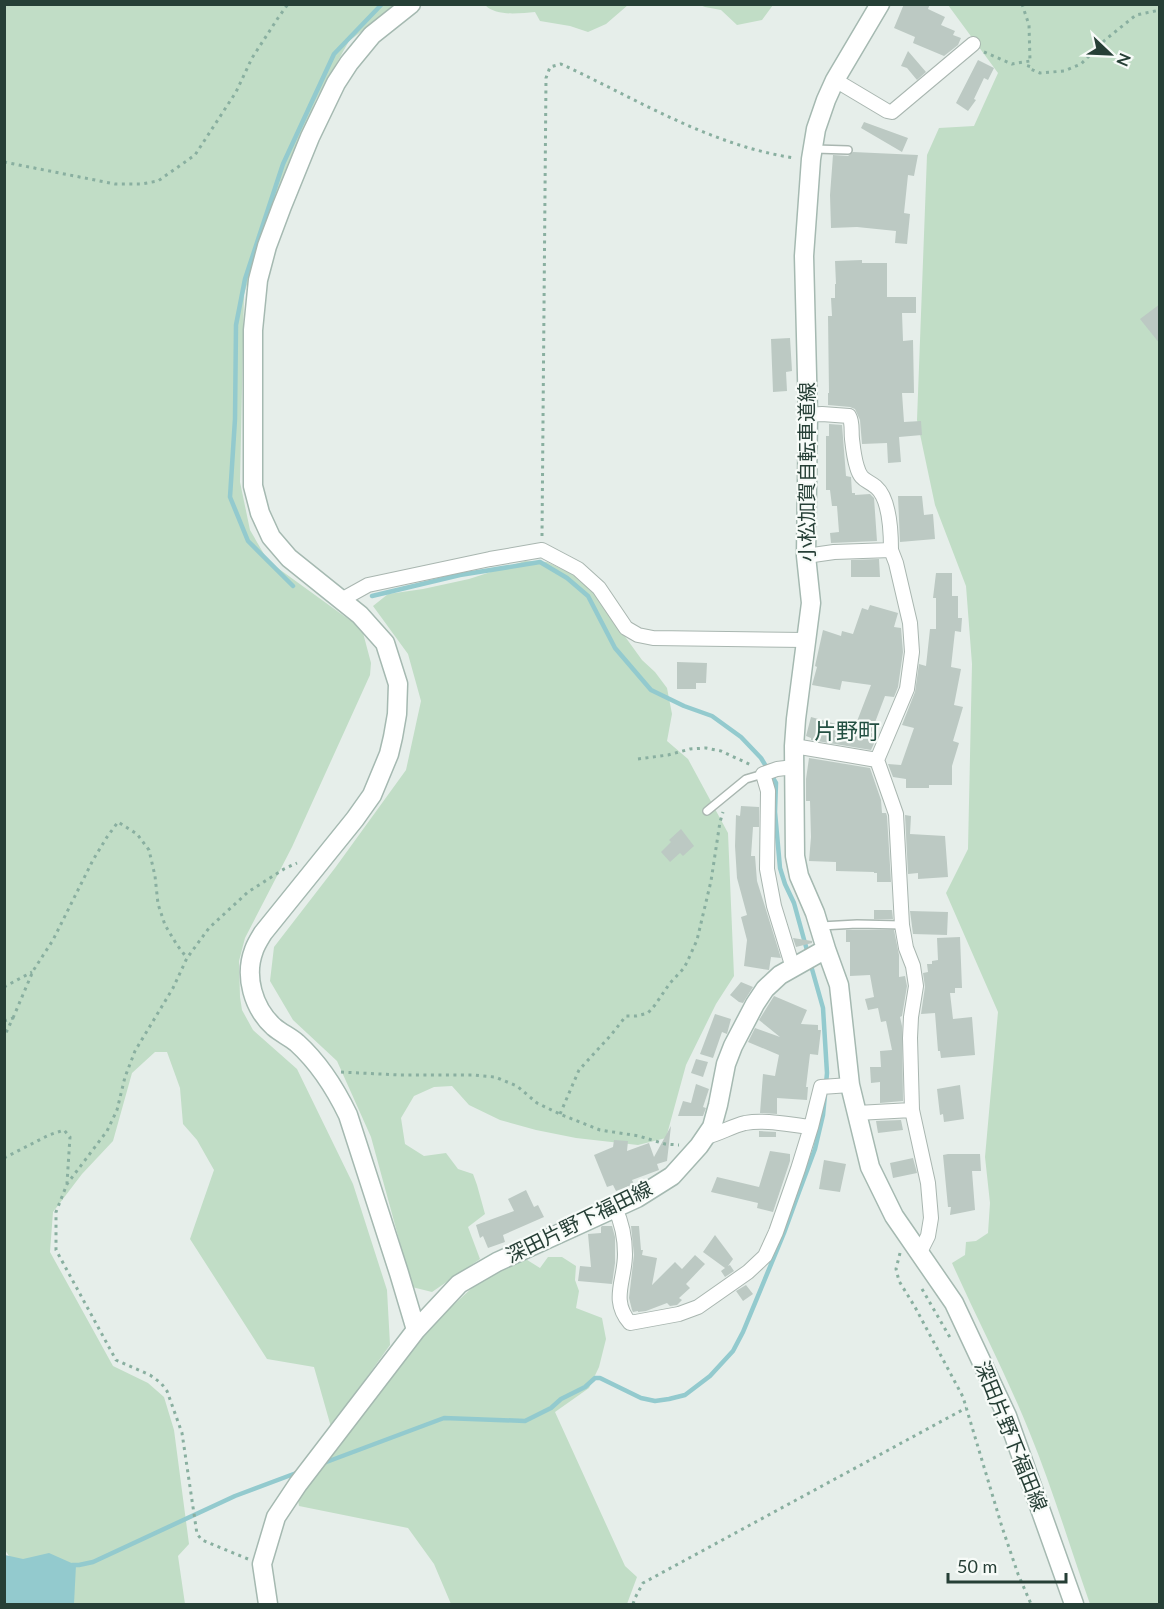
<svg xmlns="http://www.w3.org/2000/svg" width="1164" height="1609" font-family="Lato,'Noto Sans JP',sans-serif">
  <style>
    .green { fill: #c1ddc6 }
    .water { fill: #93cace }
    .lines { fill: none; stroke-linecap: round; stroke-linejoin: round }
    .stream { stroke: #93cace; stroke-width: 4.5 }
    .building { fill: #bcc9c3 }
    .lane-casing { stroke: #a9b6b0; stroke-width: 10 }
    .street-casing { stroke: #a9b6b0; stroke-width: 16 }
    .secondary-casing { stroke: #a5b9b1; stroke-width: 21 }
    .path { stroke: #89afa0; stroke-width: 3; stroke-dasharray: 3 4.5; stroke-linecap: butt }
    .lane { stroke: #fff; stroke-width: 7 }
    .street { stroke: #fff; stroke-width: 14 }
    .secondary { stroke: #fff; stroke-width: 18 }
    .labels { text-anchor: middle; stroke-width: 4.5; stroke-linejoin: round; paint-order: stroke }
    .street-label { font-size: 20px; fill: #263f36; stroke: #f7fbf8 }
    .quarter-label { font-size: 22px; fill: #235042; stroke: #f7fbf8 }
  </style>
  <rect width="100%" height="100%" fill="#e6eeea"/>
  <path class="green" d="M4,5H396L349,41L316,100L267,222L244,294L240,482L250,530L268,561L362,629L371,663L370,675L292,847L245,938L239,961L240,997L242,1010L253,1030L297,1069L353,1184L387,1290L390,1345L331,1427L314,1367L267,1359L190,1239L214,1170L197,1140L183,1124L180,1088L167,1052H155L132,1073L113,1141L82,1174L53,1212L50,1252L113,1366L148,1383L164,1397L174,1430L189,1544L178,1556L185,1604H62L17,1568L5,1550Z
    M485,5H628L606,24L588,32L570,26L540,21L535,12C520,13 497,17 485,5Z
    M700,5H773L762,20L737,25L721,10L705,7Z
    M948,5H1159V1604H1090C1070,1547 1052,1487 1029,1431C1006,1374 977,1319 952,1263L965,1255L966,1242L976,1241L988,1233L990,1203L985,1157L998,1012L946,893L968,849L972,664L966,586L935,505L917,420L927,155L939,128L974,126L998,73Z
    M525,561L547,562L572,574L592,591L642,660L655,672L667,688L672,714L667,741L688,759L728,833L734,976L716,1004L686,1065L666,1138L638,1145L576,1138L536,1130L500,1120L469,1105L452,1086L434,1087L414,1096L401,1118L405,1144L424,1156L446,1153L458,1169L473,1174L477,1185L485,1214L468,1227L480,1259L432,1292L412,1287L371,1137L337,1061L293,1020L270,981L274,947L335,868L406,770L421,701L408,654L373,606L388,594L423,589L469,579Z
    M548,1257H562L576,1266L575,1280L579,1291L576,1308L602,1318L606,1339L599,1367L589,1388L555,1412L625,1566L637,1577L627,1604H451L434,1564L408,1528L299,1506L298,1500L336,1444L437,1320L485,1276L524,1258L540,1268Z"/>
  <path class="water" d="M49,1553L76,1565L74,1604H5V1555L23,1559Z"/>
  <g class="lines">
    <path class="stream" d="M293,586L248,541L230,497L235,419L236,325L245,279L283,164L334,54L382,4
      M372,596L460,575L540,562L567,578L588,596L615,648L651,690L684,706L712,716L741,737L761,758L776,783L775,812L780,868L785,884L794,903L808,954
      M810,962L823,1008L827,1073L826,1084
      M321,1464L444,1418L525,1421L551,1408L561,1399L585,1387L595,1378H600L641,1398L655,1401L669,1399L685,1395L710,1376L733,1351L743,1332L784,1233L796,1200L815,1149L823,1115L825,1095
      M72,1565H79L93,1562L235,1496L299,1472"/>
  </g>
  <path class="building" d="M904,4H930L928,9L945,17L941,25L955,31L953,35L961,38L958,45L944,56L913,43L915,37L894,28Z
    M908,51L926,72L917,80L907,68L901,66Z
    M978,60L994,68L988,80L984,78L974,99L976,100L968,111L956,103Z
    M864,122L908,138L902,152L861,128Z
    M853,152L918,155L914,176L908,175L904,213L910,214L907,244L895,243L896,231L857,227L831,228L830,195L833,155L848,156Z
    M862,260V263H887V297H916V313H902L903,341L913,340L914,393H902L904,422L921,421L922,435L899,437L901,462L888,463L887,443L862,444L860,420L855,409L850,407L828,405V393H829L828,316H832L831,298H835V284H836L835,261Z
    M1160,304V344L1140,319Z
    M790,338L792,371L786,372L787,391L773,392L771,339Z
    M829,424L842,425L846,476L851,477L852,493H855V495L870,494L874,498L877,541L831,543L830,533L839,532L837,506H832L830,490H826V436H829Z
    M898,496H922L924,515L933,514L935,539L900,542Z
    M879,559L880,577H851V560Z
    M936,573H952V596H958V618H962L961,632L955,631L951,667L961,669L954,705L963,707L953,741L959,743L952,766V785H929V788H906V779L893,777L888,764L901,765L914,728L902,725L915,692L919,664L926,666L930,629H936V598H933Z
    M870,605L898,613L894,627L901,628L903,652L898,687L894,697L885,696L871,733L878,735L871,750L811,740V738L806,736L811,717L854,729L871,685L842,681L840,690L812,685L817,667L815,666L823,630L841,636L842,631L853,634L862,608L868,610Z
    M677,662L707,663L706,683H696V689H677Z
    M809,758L870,768L881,800L882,813H886L887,816L891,882H877V873H874V872L836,871V862L809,861L811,837L810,801H806V779Z
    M741,806L759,807V827H753L751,856H755L757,881L781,958L771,957L769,970L744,966L747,940L741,917L747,915L737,878L735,846L736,815L740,816Z
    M905,815L911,816L910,834L945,836L948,877L918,879V873L908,874Z
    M681,829L694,846L683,856L680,853L670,862L661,852L671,842L669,840Z
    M874,910H892L893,919H874Z
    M910,911L948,912L947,935L913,934Z
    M846,930H894L899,955V977L905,976L907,986L902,1016L900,1017L902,1026L903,1101L880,1103V1082L871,1083L870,1067H881L880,1051L892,1050L886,1021L881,1022L878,1008L868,1010L865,999L874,997L870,975L850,976V942H846Z
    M960,937L962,988H955V993H950L953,1019L972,1017L975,1055L941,1058L940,1051H938L935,1013L921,1014L925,987L923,973L928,972L927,964H932V961L938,960L937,938Z
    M793,938L812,941V943L796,947Z
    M741,982L753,987L743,1003L739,1002L730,995Z
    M774,996L807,1010L801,1024L818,1025V1030H821L818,1055L810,1054L806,1087H808L807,1100L777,1098V1114L760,1113L763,1074L775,1076L779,1055L748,1042L755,1028L780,1037L759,1020Z
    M715,1014L731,1019L727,1034L722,1032L713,1058L700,1054Z
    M696,1059L708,1062L703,1077L691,1073Z
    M696,1084L709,1089L703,1107L706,1108L703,1116H678L683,1101L691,1103Z
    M960,1085L964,1119L944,1122L943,1114L940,1115L937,1089Z
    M901,1120L903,1130L878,1133L876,1121Z
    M671,1126L667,1161L657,1164L659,1170L632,1180L634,1184L616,1191L613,1185L607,1187L594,1155L613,1147L614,1140L628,1141L627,1151L649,1143L654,1157Z
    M759,1131L776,1132V1137H759Z
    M770,1151L790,1154V1161L773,1212L757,1208L758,1203L711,1192L717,1177L759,1187Z
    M948,1154H980L981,1171H972L975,1210L950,1215L951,1207H948L943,1155Z
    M913,1158L917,1173L893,1178L890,1163Z
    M824,1160L846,1164L840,1192L819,1189Z
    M526,1190L534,1207L538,1205L544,1217L503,1235L505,1242L488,1248L483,1236L480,1238L476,1225L514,1211L508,1199Z
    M602,1226H612L615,1237V1263L612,1284L578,1281L580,1266L591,1267L588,1234L601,1233V1227Z
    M631,1226H639L641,1250H643L642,1255L657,1258L652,1285L675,1262L682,1269L695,1255L705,1264L686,1284L690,1288L679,1298L682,1300L677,1305L670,1306L667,1303L646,1311L638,1312V1311L633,1312L632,1310L629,1298L634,1255Z
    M715,1235L733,1259L728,1266L730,1265L734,1271L725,1277L721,1271L725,1268L703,1252Z
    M746,1285L753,1294L743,1301L736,1291Z"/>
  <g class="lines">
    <defs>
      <path id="lane" d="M815,149L848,150
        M707,811L746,779L763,774
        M821,926L857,924L902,925"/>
      <path id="street" d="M835,80L887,111L892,112L973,44
        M808,415L822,414L849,416C853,423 851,431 852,439C853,448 854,458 857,467C861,481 866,479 876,487C890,499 891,532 891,550
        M806,556L834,552L891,550L896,563L910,623L912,652L907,689L877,760L896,814L902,925L906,948L913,966L916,986L911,1017L910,1038L912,1110L928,1183L931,1218L928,1236L920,1252
        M341,600L368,585L490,559L542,550L578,569L599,588L626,628L638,635L653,638L806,640
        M794,746L877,760
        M793,968L774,906L767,869L768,791L763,774L777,769L794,767
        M857,1113L912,1110
        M706,1137C719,1134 732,1126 745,1123C766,1119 790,1125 811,1127
        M615,1208C622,1223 625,1237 625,1254C625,1281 610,1300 630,1323L679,1314L698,1307L748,1272L765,1256L776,1232L798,1169L811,1127L821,1087L850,1085"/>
      <path id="secondary" d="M411,4L372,35L349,63L336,83L310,137L282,206L267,246L258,280L253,330V486L260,513L271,537L289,558L360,615L385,643L398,684L397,714L393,737L389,754L372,795L355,819L263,933C260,938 256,944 254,950C244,976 253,1008 274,1027C281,1033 290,1037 297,1043C319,1063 335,1088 348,1115L399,1273L416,1330
        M826,949L815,913L799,876L795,856L794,746L796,719L811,603L806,556L808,415L804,256L811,159L816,129L826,100L835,80L880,4
        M268,1604L262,1564L276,1517L298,1484L416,1330L459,1284L497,1262L637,1198L672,1176L699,1146L712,1127L718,1105L726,1064L733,1046L755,1004L765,989L780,975L826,949L839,985L850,1085L870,1167L894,1216L954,1303L1007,1416L1074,1604"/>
    </defs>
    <use href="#lane" class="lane-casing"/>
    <use href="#street" class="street-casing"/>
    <use href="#secondary" class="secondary-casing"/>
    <path class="path" d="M1022,4L1029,25L1030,61
      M984,52L1012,64L1030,61L1028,68L1040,73L1064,71L1081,64L1105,40L1136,15L1160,10
      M4,162L115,184H141L158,181L195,155L236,92L252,58L278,18L288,4
      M542,536L546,78L550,67L561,64C637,99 711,146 795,158
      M638,759L668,755L690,749L706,748L721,751L751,765
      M4,987L32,972
      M13,1018L33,971L53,940L93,860L107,837L118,822L137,834L149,850L155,876L158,904L165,925L177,945L187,958
      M4,1021L13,1018L4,1037
      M341,1072L400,1075H473L495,1077L517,1086L537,1103L562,1115L600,1130L639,1136L665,1144L679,1145
      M560,1114L579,1070L611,1035L626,1016H636L648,1013L655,1005L670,983L684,968L688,960L697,940L711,881L720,822L723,812
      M4,1158L49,1135L64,1130L70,1137L67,1183
      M900,1253L896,1269L899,1281L915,1307L963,1397L1002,1527L1018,1574L1031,1604
      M922,1289L952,1341
      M248,1559L202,1540L197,1534L182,1433L167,1391L161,1383L150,1375L116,1360L56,1250V1212L67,1184L107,1131L117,1110L125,1077L135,1051L173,988L187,958L209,928L248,892L284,869L297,863
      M633,1604L635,1598L643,1583L966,1408"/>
    <use href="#lane" class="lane"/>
    <use href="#street" class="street"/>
    <use href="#secondary" class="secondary"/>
  </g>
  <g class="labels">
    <g class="street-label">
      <text transform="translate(807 472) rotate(-90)" y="7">小松加賀自転車道線</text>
      <text transform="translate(579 1222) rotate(-26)" y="7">深田片野下福田線</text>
      <text transform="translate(1011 1436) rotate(68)" y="7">深田片野下福田線</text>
    </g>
    <g class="quarter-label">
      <text x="847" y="739">片野町</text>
    </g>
  </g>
  <rect width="1164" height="1609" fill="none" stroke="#263f36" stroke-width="12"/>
  <g transform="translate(1110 54) rotate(113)" stroke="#f7fbf8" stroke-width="4.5" paint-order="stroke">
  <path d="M0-4.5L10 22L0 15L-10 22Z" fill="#263f36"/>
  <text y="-9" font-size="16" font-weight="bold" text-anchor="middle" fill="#263f36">N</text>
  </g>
  <path d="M948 1573v9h118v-9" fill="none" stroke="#263f36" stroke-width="3"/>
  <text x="957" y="1573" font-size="18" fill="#263f36" stroke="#f7fbf8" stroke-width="4.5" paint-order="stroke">50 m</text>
</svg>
